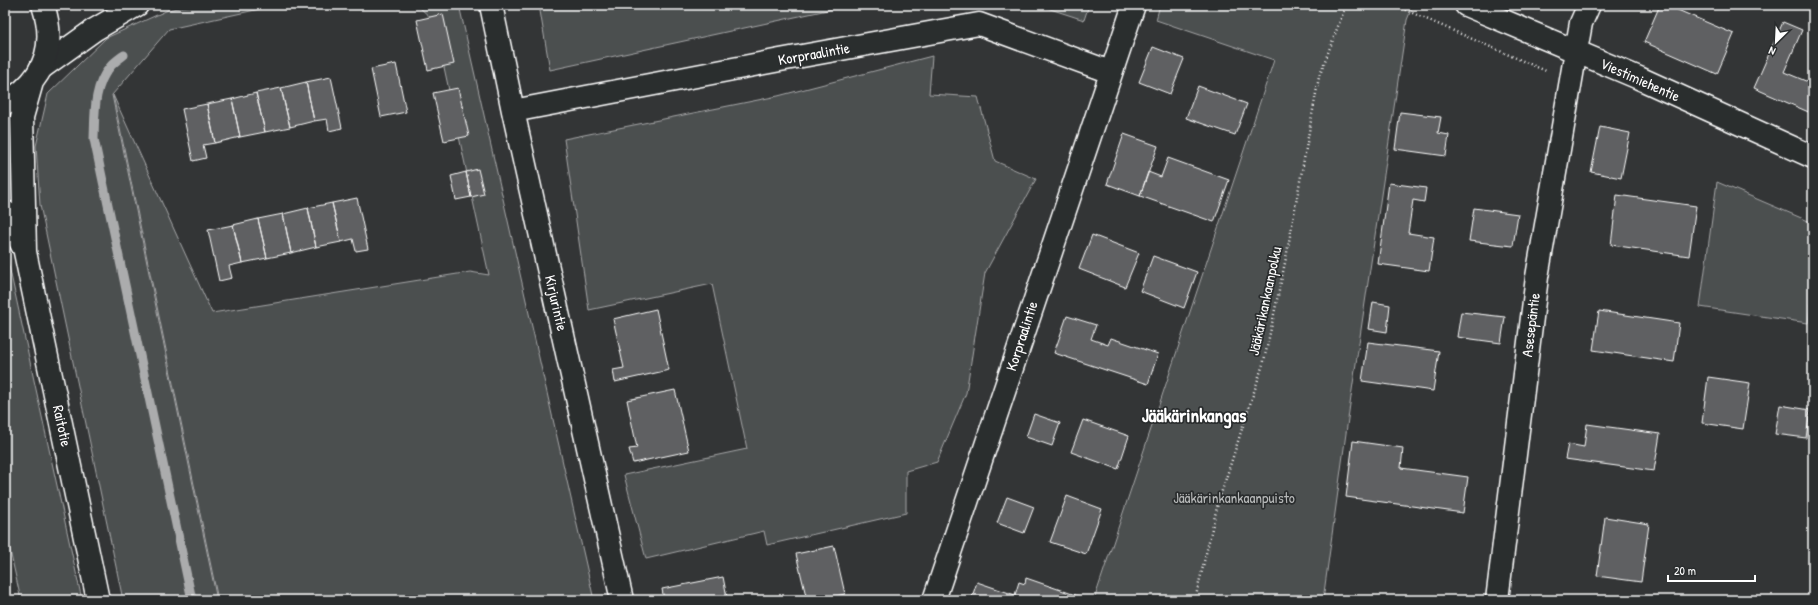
<svg xmlns="http://www.w3.org/2000/svg" width="1818" height="605" font-family="'Patrick Hand',sans-serif">
  <style>
    .green { fill: #4c4f50; stroke: #a6a7a8 }
    .lines { fill: none; stroke-linecap: round; stroke-linejoin: round }
    .stream { stroke: #abacad; stroke-width: 9 }
    .building { fill: #5f6162; stroke: #fff }
    .minor-casing { stroke: #fff; stroke-width: 25 }
    .major-casing { stroke: #fff; stroke-width: 25 }
    .path { stroke: #fff; stroke-width: 2.5; stroke-dasharray: 1 3; stroke-linecap: butt }
    .minor { stroke: #2a2d2e; stroke-width: 22 }
    .major { stroke: #2a2d2e; stroke-width: 22 }
    .labels { text-anchor: middle; stroke-width: 3.5; stroke-linejoin: round; paint-order: stroke }
    .street-label { font-size: 15px; fill: #fff; stroke: #2a2d2e }
    .park-label { font-size: 15px; fill: #b7b9b9; stroke: #2a2d2e }
    .district-label { font-size: 19px; font-weight: bold; fill: #fff; stroke: #2a2d2e }
  </style>
  <rect width="100%" height="100%" fill="#333536"/>
  <filter id="ink" filterUnits="userSpaceOnUse"><feTurbulence type="fractalNoise" baseFrequency=".025" numOctaves="2"/><feDisplacementMap in="SourceGraphic" scale="8" xChannelSelector="R" yChannelSelector="G"/><feConvolveMatrix kernelMatrix="1 2 1 2 8 2 1 2 1" color-interpolation-filters="sRGB"/></filter>
  <g filter="url(#ink)">
    <path class="green" d="M191,5H278L169,29L112,95L217,600H123L40,205L36,146L48,94L106,38L168,10Z
      M417,5H459L594,600H218L113,95L212,313L470,272L489,275L434,21Z
      M539,5H858L832,9L550,70Z
      M1038,5H1089L1084,20Z
      M1160,5H1413L1407,20L1351,397L1323,600H1094L1274,60L1156,20Z
      M932,56L929,94L978,97L995,161L1036,179L985,273L966,393L937,462L906,471V513L767,545L764,531L646,559L624,475L747,449L712,284L589,310L564,139L778,96Z
      M1717,182L1813,223V284L1808,323L1700,307Z
      M5,250L6,252L82,600H21L5,528Z"/>
    <g class="lines">
      <path class="stream" d="M124,55C120,58 114,62 110,67C93,87 95,114 94,139L192,600"/>
    </g>
    <path class="building" d="M1660,5H1666L1734,34L1717,74L1644,42Z
      M443,14L454,64L428,70L417,20Z
      M1783,22L1802,30L1784,72L1813,84V114L1754,88Z
      M1153,47L1184,59L1170,94L1139,82Z
      M396,64L406,112L381,117L371,69Z
      M331,77L342,128L329,131L327,119L314,121L306,82Z
      M306,82L314,121L290,127L281,88Z
      M1198,86L1247,104L1235,135L1186,118Z
      M281,88L290,127L265,132L256,93Z
      M458,88L469,136L444,141L433,93Z
      M256,93L265,132L240,137L232,99Z
      M232,99L240,137L215,143L207,104Z
      M207,104L215,143L203,145L206,158L193,161L182,109Z
      M1400,112L1441,117L1438,133L1449,135L1446,156L1395,149Z
      M1600,127L1630,133L1621,178L1591,172Z
      M1124,134L1158,146L1140,196L1107,184Z
      M1168,158L1229,180L1214,222L1140,196L1148,172L1161,177Z
      M478,169L484,194L471,197L466,172Z
      M466,172L471,197L456,200L451,176Z
      M1389,183L1426,188L1424,202L1413,200L1408,233L1434,237L1429,271L1378,264Z
      M1617,195L1696,206L1689,256L1611,245Z
      M357,198L368,249L356,251L353,239L341,242L332,203Z
      M332,203L341,242L316,247L308,208Z
      M308,208L316,247L291,253L283,214Z
      M1474,208L1518,214L1513,246L1469,241Z
      M283,214L291,253L267,258L258,219Z
      M258,219L267,258L242,263L233,225Z
      M233,225L242,263L229,266L232,278L219,281L208,230Z
      M1092,235L1139,253L1125,287L1079,269Z
      M1153,256L1197,272L1184,308L1140,291Z
      M1373,302L1390,305L1387,332L1369,329Z
      M656,309L669,370L615,382L613,370L624,368L613,319Z
      M1599,311L1679,323L1674,362L1593,350Z
      M1461,312L1505,317L1501,343L1457,337Z
      M1067,316L1096,325L1091,339L1108,345L1111,338L1158,354L1148,384L1054,353Z
      M1368,342L1439,351L1433,391L1362,381Z
      M1708,377L1750,383L1743,429L1702,423Z
      M675,390L689,451L633,463L629,449L637,448L627,400Z
      M1780,405L1810,410L1806,438L1775,434Z
      M1034,414L1060,423L1052,446L1026,437Z
      M1083,420L1129,436L1118,469L1071,452Z
      M1587,424L1660,434L1654,471L1565,459L1568,444L1584,447Z
      M1353,441L1403,448L1401,468L1468,477L1463,513L1346,497Z
      M1067,496L1102,509L1086,554L1050,542Z
      M1007,497L1034,507L1024,533L997,523Z
      M1605,517L1649,524L1641,582L1597,576Z
      M834,546L845,594L817,600H807L796,554Z
      M723,577L727,597L715,600H664L662,589Z
      M1026,578L1081,597L1080,600H971L977,582L1015,595L1019,582L1025,584Z"/>
    <g class="lines">
      <defs>
        <path id="minor" d="M491,5L513,111L622,600
          M1466,5L1639,78L1813,157
          M41,68L94,30L137,5
          M513,111L780,60L979,24L1110,72
          M934,600L1134,5
          M1497,600L1537,277L1576,51L1581,23L1589,5"/>
        <path id="major" d="M32,82L22,117L25,252L98,600
          M5,103C44,81 57,47 43,5
          M5,212L23,247"/>
      </defs>
      <use href="#minor" class="minor-casing"/>
      <use href="#major" class="major-casing"/>
      <path class="path" d="M1394,5L1546,71
        M1195,600L1218,503L1264,361L1286,258L1319,77L1346,5"/>
      <use href="#minor" class="minor"/>
      <use href="#major" class="major"/>
    </g>
  </g>
  <g class="labels">
    <g class="street-label">
      <text transform="translate(814 54) rotate(-10)" y="5">Korpraalintie</text>
      <text transform="translate(1640 80) rotate(24)" y="5">Viestimiehentie</text>
      <text transform="translate(1265 301) rotate(-78)" y="5">Jääkärikankaanpolku</text>
      <text transform="translate(556 303) rotate(77)" y="5">Kirjurintie</text>
      <text transform="translate(1531 325) rotate(-83)" y="5">Asesepäntie</text>
      <text transform="translate(1022 336) rotate(-72)" y="5">Korpraalintie</text>
      <text transform="translate(62 426) rotate(78)" y="5">Raitotie</text>
    </g>
    <g class="park-label">
      <text x="1234" y="503">Jääkärinkankaanpuisto</text>
    </g>
    <g class="district-label">
      <text x="1194" y="422">Jääkärinkangas</text>
    </g>
  </g>
  <rect width="1818" height="605" fill="none" stroke="#2a2d2e" stroke-width="20"/>
  <rect x="10" y="10" width="1798" height="585" fill="none" stroke="#fff" stroke-width="1.5" filter="url(#ink)"/>
  <g transform="translate(1776 42) rotate(204)" stroke="#2a2d2e" stroke-width="3" paint-order="stroke">
  <path d="M0-3L7 15L0 10L-7 15Z" fill="#ffffff"/>
  <text y="-6" font-size="11" font-weight="bold" text-anchor="middle" fill="#ffffff">N</text>
  </g>
  <path d="M1668 575v6h87v-6" fill="none" stroke="#ffffff" stroke-width="2"/>
  <text x="1674" y="575" font-size="12" fill="#ffffff" stroke="#2a2d2e" stroke-width="3" paint-order="stroke">20 m</text>
</svg>
